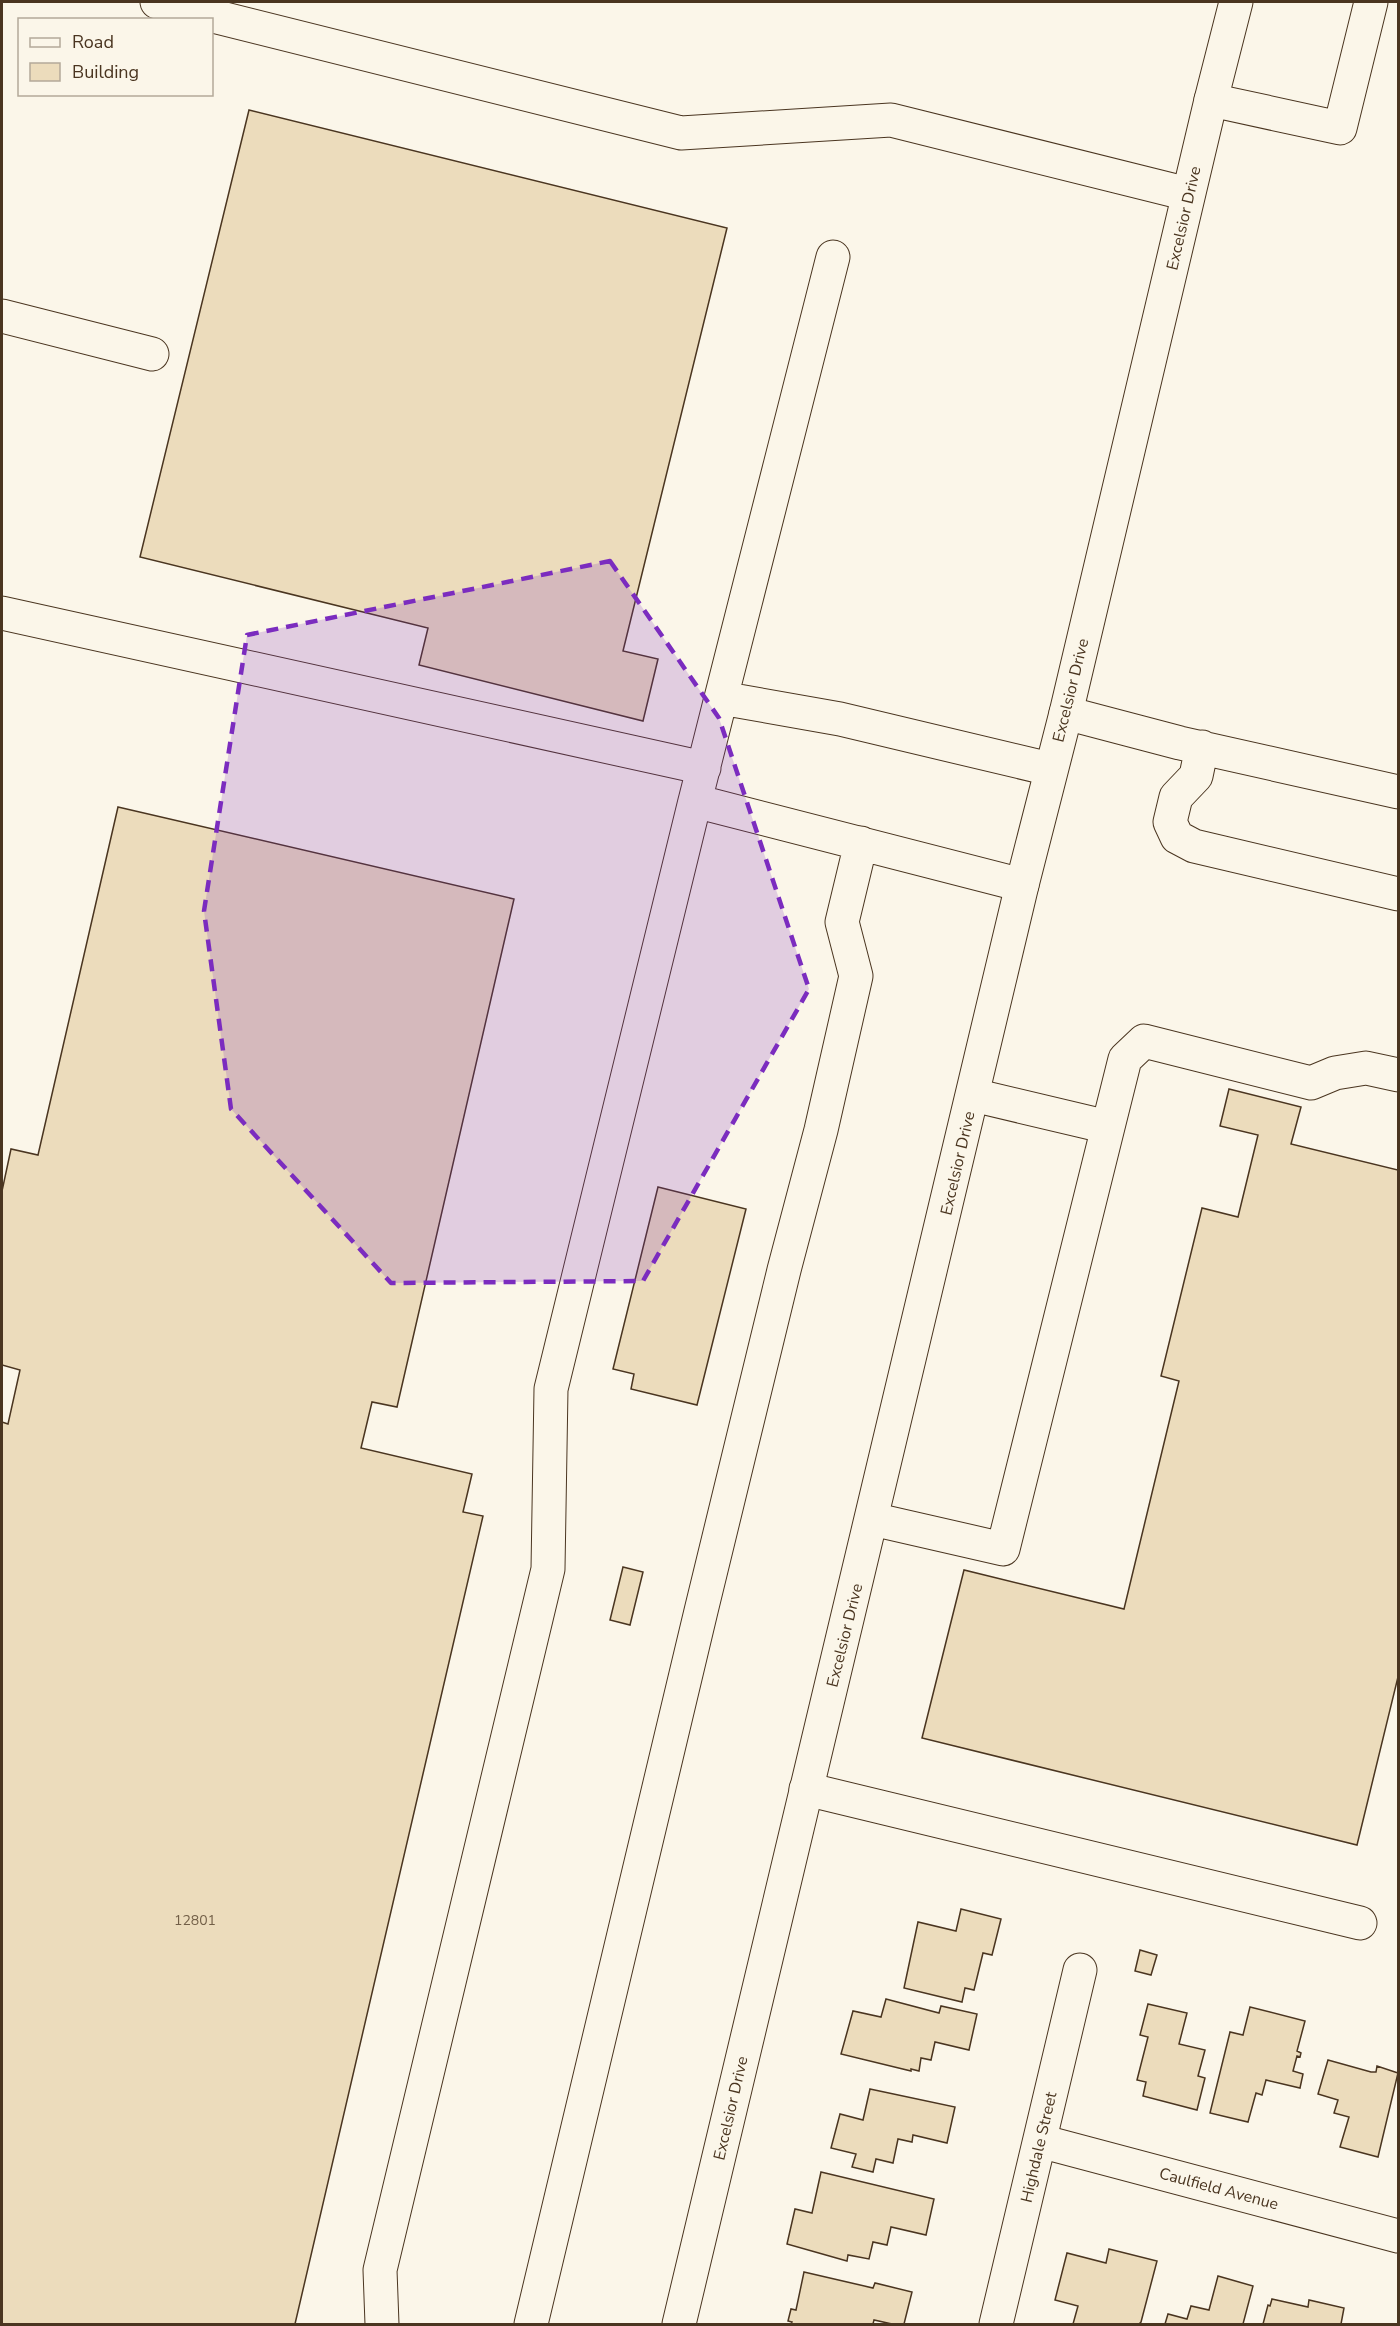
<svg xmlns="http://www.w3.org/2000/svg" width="1400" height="2326" font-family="'Nunito Sans',sans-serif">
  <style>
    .building { fill: #ecdcbc; stroke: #4a3520; stroke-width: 1.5 }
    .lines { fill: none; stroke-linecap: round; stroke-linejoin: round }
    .minor-casing { stroke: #4a3520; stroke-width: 35 }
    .major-casing { stroke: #4a3520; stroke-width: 35 }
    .minor { stroke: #fbf6e9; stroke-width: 33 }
    .major { stroke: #fbf6e9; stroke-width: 33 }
    .marked { fill: #7b2cbf; fill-opacity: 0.2; stroke: #7b2cbf; stroke-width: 4.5; stroke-dasharray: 12 8; stroke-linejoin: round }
    .labels { text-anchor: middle; stroke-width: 4.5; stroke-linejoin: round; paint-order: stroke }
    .number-label { font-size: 14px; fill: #725f47 }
    .street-label { font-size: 16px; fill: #4a3520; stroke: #fbf6e9 }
  </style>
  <rect width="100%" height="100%" fill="#fbf6e9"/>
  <path class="building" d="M249,110L727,228L623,651L658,659L643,721L419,665L428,628L140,557Z
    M118,807L514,899L397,1407L372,1402L361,1448L472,1474L463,1512L483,1516L295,2324H2V1422L8,1424L20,1370L2,1365V1191L11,1149L38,1155Z
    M1229,1089L1301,1107L1291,1144L1398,1170V1677L1357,1845L922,1738L964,1570L1124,1609L1179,1381L1161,1376L1202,1208L1238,1217L1258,1135L1220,1126Z
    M658,1187L746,1209L697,1405L631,1389L634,1374L613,1369Z
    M623,1567L643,1572L630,1625L610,1620Z
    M961,1909L1001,1919L992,1955L983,1953L974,1990L965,1988L962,2002L904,1988L918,1922L956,1931Z
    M1140,1950L1157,1955L1151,1975L1135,1971Z
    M886,1999L939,2013L941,2006L977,2014L969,2050L935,2042L931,2060L921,2058L919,2071L911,2069V2071L841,2054L853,2011L881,2017Z
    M1148,2004L1187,2013L1179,2044L1205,2050L1198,2076L1205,2078L1197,2110L1143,2096L1146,2082L1137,2080L1148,2037L1140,2035Z
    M1250,2007L1305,2021L1297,2051L1301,2053L1300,2057L1297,2056L1293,2071L1303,2074L1300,2088L1266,2080L1262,2095L1256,2093L1248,2122L1210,2113L1230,2032L1243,2035Z
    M1328,2060L1371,2072H1376L1377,2066L1398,2073L1378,2157L1340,2147L1349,2117L1334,2113L1338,2100L1318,2094Z
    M870,2089L955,2107L947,2143L913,2135L912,2142L898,2139L893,2163L876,2159L873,2172L852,2167L856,2154L831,2148L840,2114L863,2120Z
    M821,2172L934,2199L926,2235L891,2227L887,2245L873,2242L869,2259L848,2255L847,2261L787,2244L795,2209L812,2213Z
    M1109,2249L1157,2261L1141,2322L1139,2324H1073L1078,2306L1055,2300L1067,2253L1106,2263Z
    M804,2272L873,2288L875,2283L912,2292L904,2324H892L874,2320L873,2324H791L792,2322L788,2321L791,2309L796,2310Z
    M1218,2276L1253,2286L1243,2324H1165L1168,2314L1187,2319L1191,2306L1209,2310Z
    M1272,2299L1308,2307L1309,2300L1344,2308L1341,2324H1263L1268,2305L1270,2306Z"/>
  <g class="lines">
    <defs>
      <path id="minor" d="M157,2L681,133L891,120L1188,194
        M1211,100L1340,128L1371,2
        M2,316L152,354
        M2,613L704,768
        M721,698L833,257
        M1066,713L1180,743L1398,792
        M1202,747L1196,776L1176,797L1170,822L1177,837L1194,846L1398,894
        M1022,885L695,801L721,698L840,719L1050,769
        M1108,1127L1125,1059L1144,1041L1311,1083L1335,1073L1366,1068L1398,1075
        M872,1519L1003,1549L1108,1127L973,1095
        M806,1789L1360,1923
        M1040,2141L1398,2236
        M382,2324L380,2270L548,1569L551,1389L695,801
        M531,2324L701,1611L784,1270L821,1130L856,976L842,922L861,843
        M996,2324L1080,1970"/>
      <path id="major" d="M679,2324L1022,885L1066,713L1211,100L1236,2"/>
    </defs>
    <use href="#minor" class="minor-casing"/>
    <use href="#major" class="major-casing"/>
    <use href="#minor" class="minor"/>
    <use href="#major" class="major"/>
  </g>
  <path class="marked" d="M610,561L719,718L809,989L643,1281L391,1283L231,1109L204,911L247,635Z"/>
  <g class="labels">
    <g class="number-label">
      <text x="195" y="1925">12801</text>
    </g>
    <g class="street-label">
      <text transform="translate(1183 218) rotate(-77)" y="6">Excelsior Drive</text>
      <text transform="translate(1070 690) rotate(-76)" y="6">Excelsior Drive</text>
      <text transform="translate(957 1163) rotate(-77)" y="6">Excelsior Drive</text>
      <text transform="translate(844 1635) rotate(-76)" y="6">Excelsior Drive</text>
      <text transform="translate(730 2108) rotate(-77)" y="6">Excelsior Drive</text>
      <text transform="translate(1038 2147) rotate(-77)" y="6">Highdale Street</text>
      <text transform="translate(1219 2188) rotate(15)" y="6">Caulfield Avenue</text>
    </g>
  </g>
  <rect width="1400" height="2326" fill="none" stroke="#4a3520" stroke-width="6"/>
  <rect x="18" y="18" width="195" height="78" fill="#fbf6e9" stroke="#b4a999" stroke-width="1.5"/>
  <rect x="30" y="38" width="30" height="9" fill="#fbf6e9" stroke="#b4a999" stroke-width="1.5"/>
  <text x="72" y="48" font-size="18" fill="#4a3520">Road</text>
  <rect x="30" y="63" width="30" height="18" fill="#ecdcbc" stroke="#b4a999" stroke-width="1.5"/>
  <text x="72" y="78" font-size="18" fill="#4a3520">Building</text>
</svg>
